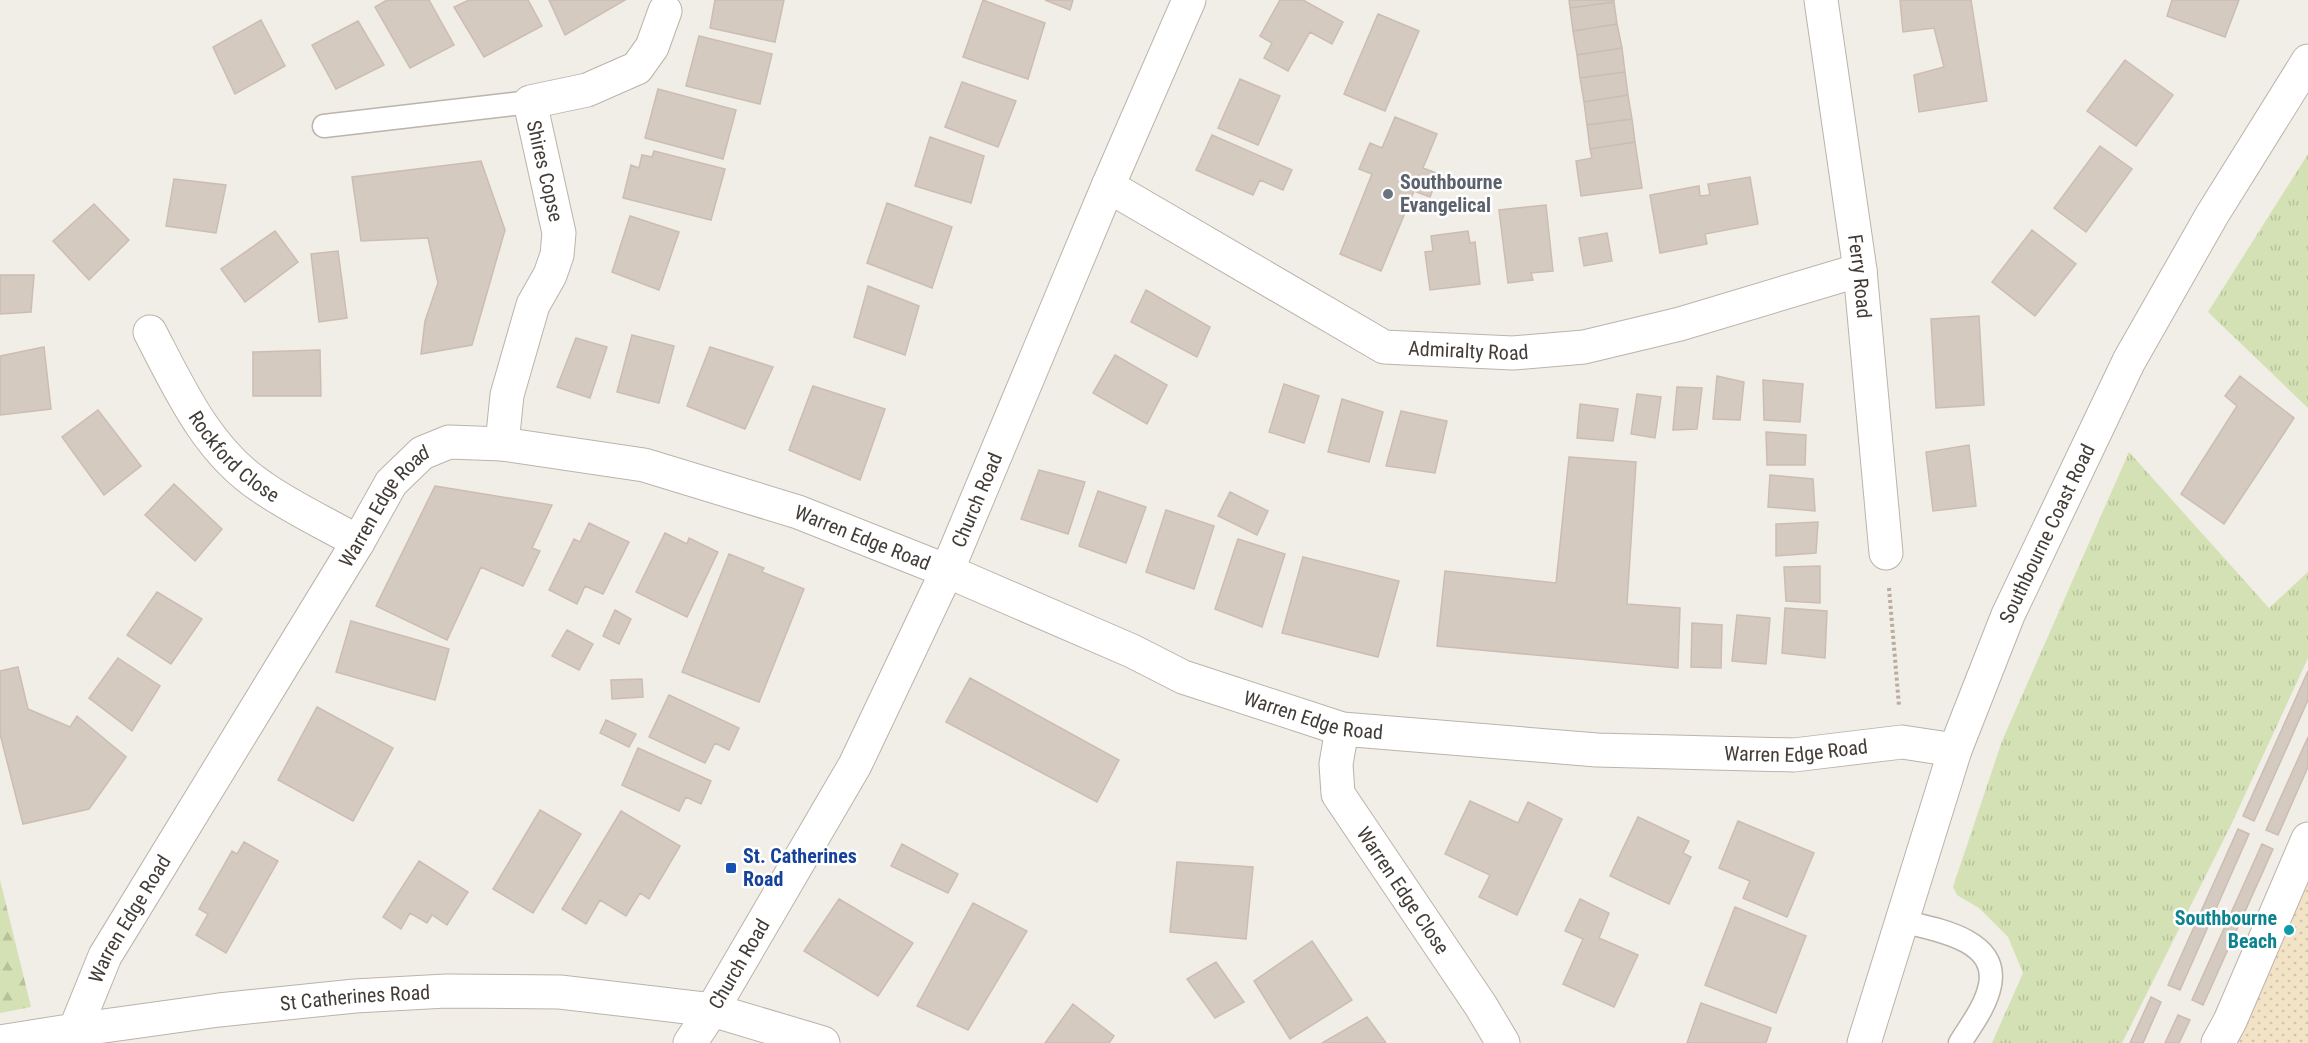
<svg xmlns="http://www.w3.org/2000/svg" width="2308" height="1043" font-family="'Roboto Condensed',sans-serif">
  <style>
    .grass { fill: url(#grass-tufts) }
    .forest { fill: url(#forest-firs) }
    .sand { fill: url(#sand-dots) }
    .building { fill: #d5cac0; stroke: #ccbdb2; stroke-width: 1.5 }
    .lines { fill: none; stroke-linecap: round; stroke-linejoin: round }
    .lane-casing { stroke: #bcb3aa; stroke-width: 25 }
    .street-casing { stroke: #bcb3aa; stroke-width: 35 }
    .path { stroke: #bcac9d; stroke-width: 4; stroke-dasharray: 3 3; stroke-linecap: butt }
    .lane { stroke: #fff; stroke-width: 22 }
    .street { stroke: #fff; stroke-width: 33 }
    .worship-dot { fill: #6b7280; stroke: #fff; stroke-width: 2 }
    .transit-dot { fill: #1a4fb4; stroke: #fff; stroke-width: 2 }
    .culture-dot { fill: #0f9aa8; stroke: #fff; stroke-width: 2 }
    .labels { text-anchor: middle; stroke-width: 5; stroke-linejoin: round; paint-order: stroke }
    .street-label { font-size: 20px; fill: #433c37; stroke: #fff }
    .worship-label { font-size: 20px; font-weight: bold; fill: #5b616d; stroke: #fff; text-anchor: start }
    .transit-label { font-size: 20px; font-weight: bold; fill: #164399; stroke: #fff; text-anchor: start }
    .culture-label { font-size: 20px; font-weight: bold; fill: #0d838f; stroke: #fff; text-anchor: end }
  </style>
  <defs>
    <pattern id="grass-tufts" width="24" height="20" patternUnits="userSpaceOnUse" patternTransform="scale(1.5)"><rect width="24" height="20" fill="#d4e1b4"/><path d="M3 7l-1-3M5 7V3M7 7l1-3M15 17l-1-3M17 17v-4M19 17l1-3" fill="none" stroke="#b7c29b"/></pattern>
    <pattern id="forest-firs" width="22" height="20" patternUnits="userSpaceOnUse" patternTransform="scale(1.5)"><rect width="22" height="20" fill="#d4e1b4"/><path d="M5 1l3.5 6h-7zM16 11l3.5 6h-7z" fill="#b7c29b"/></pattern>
    <pattern id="sand-dots" width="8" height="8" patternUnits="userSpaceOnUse" patternTransform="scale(1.5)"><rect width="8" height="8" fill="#f2e2c6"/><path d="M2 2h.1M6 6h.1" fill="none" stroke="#d1c3ab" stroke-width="1.8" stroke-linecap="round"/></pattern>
  </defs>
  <rect width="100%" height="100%" fill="#f1ede7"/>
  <path class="grass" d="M2308,154V408L2208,312Z
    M2129,452L2269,608L2308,572V658L2231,825L2122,1043H1992L2023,973L2008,937L1979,908L1957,895L1953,887L2002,741Z"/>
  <path class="forest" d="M0,880L31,1007L0,1013Z"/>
  <path class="sand" d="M2308,839V1043H2218Z"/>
  <path class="building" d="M387,0H429L454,45L410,68L375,7Z
    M469,0H528L542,26L484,57L454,7Z
    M549,0H625L565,35Z
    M715,0H784L775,42L710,28Z
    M983,0L1045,23L1028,79L963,57Z
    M1045,0H1073L1070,10Z
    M1280,0H1303L1343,22L1332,44L1310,32L1288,71L1264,58L1272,43L1260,36Z
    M1569,0H1614V2L1570,8Z
    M1900,0H1971L1987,101L1919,112L1914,75L1944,67L1934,28L1903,32Z
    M2172,0H2239L2225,37L2167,16Z
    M1614,2L1617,24L1573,31L1570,8Z
    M1378,14L1419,31L1385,111L1344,94Z
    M261,20L285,66L235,94L213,47Z
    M358,21L384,65L336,89L312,45Z
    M1617,24L1622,48L1577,55L1573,31Z
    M699,36L772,54L760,104L686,86Z
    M1622,48L1625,72L1580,78L1577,55Z
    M2125,60L2173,95L2136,146L2087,111Z
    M1625,72L1628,95L1584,102L1580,78Z
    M1240,79L1280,96L1258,145L1218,128Z
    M962,82L1016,101L998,147L945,127Z
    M658,89L736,110L723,159L645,138Z
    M1628,95L1632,119L1587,125L1584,102Z
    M1395,117L1437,134L1423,168L1439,174L1430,197L1414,191L1381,271L1340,254L1372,174L1359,169L1370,143L1382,148Z
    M1632,119L1635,142L1590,149L1587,125Z
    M1212,135L1292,170L1283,190L1260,180L1253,195L1196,170Z
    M930,137L984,156L971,203L915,186Z
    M1635,142L1642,188L1581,196L1576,161L1592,158L1590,149Z
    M2100,146L2132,169L2086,232L2054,208Z
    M654,151L725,169L711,220L623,198L631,165L639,168L642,155L652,157Z
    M481,161L505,230L472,345L421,354L425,321L438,283L428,238L361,241L352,177Z
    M1750,177L1758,224L1705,234L1707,244L1660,253L1650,195L1699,186L1700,196L1710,195L1708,184Z
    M174,179L226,185L216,233L166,226Z
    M887,203L952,227L932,288L867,263Z
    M94,204L129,240L89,280L53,241Z
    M1546,205L1553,271L1531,273L1533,280L1508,283L1499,210Z
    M630,216L679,232L659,290L612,272Z
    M2032,230L2076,264L2035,316L1992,282Z
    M275,231L298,262L245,302L221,269Z
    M1468,231L1470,243L1475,242L1480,284L1430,290L1425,252L1433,251L1431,236Z
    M1607,233L1612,261L1584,266L1579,238Z
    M338,251L347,318L319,322L311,254Z
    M0,275H34L31,312L0,314Z
    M868,286L919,306L905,355L854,337Z
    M1146,290L1210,327L1197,357L1131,322Z
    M1979,316L1984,405L1936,408L1931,319Z
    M632,335L674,346L659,403L617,392Z
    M576,338L607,347L590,398L557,387Z
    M44,347L51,409L0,415V356Z
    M710,347L773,367L745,429L687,406Z
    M320,350L321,396H253V352Z
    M1115,355L1167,385L1147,424L1093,393Z
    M1717,376L1744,382L1740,420L1713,419Z
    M2240,376L2294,418L2224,524L2181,494L2237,406L2225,396Z
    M1763,380L1803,384L1800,422L1764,420Z
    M1284,384L1319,396L1304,443L1269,432Z
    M813,386L885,409L860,480L789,450Z
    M1677,387L1702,388L1697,429L1673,430Z
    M1637,394L1661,397L1655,438L1631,434Z
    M1342,399L1383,412L1369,462L1328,452Z
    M1580,404L1618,409L1613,441L1577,438Z
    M98,410L141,466L104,495L62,437Z
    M1401,411L1447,421L1435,473L1386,466Z
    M1766,432L1806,435L1805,465H1767Z
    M1969,445L1976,506L1933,511L1926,452Z
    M1569,457L1636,462L1627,604L1680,608L1678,668L1437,646L1445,571L1556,583Z
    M1039,470L1085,482L1068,534L1021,519Z
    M1770,475L1813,479L1815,511L1768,507Z
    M174,484L222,529L195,561L145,515Z
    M435,486L552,505L532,548L540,551L523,586L481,567L447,640L376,606Z
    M1098,491L1146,507L1126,563L1079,546Z
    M1230,492L1268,511L1257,535L1218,516Z
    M1166,510L1214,526L1194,589L1146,572Z
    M1818,522L1816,553L1776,556V524Z
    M589,523L629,542L603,594L585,586L577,604L549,590L574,539L580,542Z
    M665,533L687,544L689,538L718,552L687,617L636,592Z
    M1238,539L1285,554L1262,627L1215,609Z
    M729,554L764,568L762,572L804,589L759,702L682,672Z
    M1303,557L1399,581L1378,657L1282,633Z
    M1820,566V603L1786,601L1784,567Z
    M157,592L202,619L171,664L127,635Z
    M1785,608L1827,611L1825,658L1782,653Z
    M615,610L631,619L619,644L603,636Z
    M1737,615L1770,618L1766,664L1732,661Z
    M351,621L449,649L435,700L336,672Z
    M1692,623L1722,625L1721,668L1691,667Z
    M567,630L593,644L579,670L552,656Z
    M118,658L160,686L132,731L89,698Z
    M18,667L28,709L70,727L77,716L126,757L89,809L23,824L0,734V671Z
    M2308,671V700L2254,821L2243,816Z
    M970,678L1119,760L1097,802L946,722Z
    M642,679L643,697L612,699L611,680Z
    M669,695L739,728L729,750L715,743L705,763L649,737Z
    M317,707L393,748L353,821L278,780Z
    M606,720L636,734L629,747L600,733Z
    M2308,737V767L2278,835L2266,830Z
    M638,748L711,781L701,804L686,797L679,811L622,785Z
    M1470,801L1518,823L1528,802L1562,819L1517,915L1479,897L1490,875L1445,854Z
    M540,810L581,834L533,913L493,889Z
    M621,811L680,846L649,899L640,893L626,916L600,900L586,924L562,909Z
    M1638,817L1689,841L1683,853L1691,857L1669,904L1610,876Z
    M1738,821L1814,853L1787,917L1743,898L1750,881L1719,868Z
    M2238,829L2249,834L2180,990L2168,985Z
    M244,842L278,861L226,953L196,935L208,914L199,909L232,851L237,854Z
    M902,844L958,874L948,893L891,866Z
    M2262,844L2273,849L2203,1005L2192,1000Z
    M419,861L468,892L447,925L432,915L427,923L410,913L401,929L383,917Z
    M1177,862L1253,867L1246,939L1170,932Z
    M839,899L913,943L878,996L804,951Z
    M1580,899L1609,913L1599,938L1638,955L1614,1007L1563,984L1583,939L1565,931Z
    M973,903L1027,931L968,1030L917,1006Z
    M1735,907L1806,936L1776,1013L1705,985Z
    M1312,941L1352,1000L1290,1039L1254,981Z
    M1216,962L1244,1002L1215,1018L1187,979Z
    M2151,997L2161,1002L2143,1043H2130Z
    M1701,1003L1771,1028L1766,1043H1687Z
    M1073,1004L1114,1036L1109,1043H1045Z
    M2178,1015L2190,1020L2179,1043H2165Z
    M1367,1017L1386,1043H1322Z"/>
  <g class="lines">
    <defs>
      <path id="lane" d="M324,126L530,102
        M1901,921C1933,929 1999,938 1990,985C1986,1006 1971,1025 1960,1043"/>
      <g id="street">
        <path id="s1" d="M1821,0L1860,270L1886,553"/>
        <path id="s2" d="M1108,186L1384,347L1513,353L1584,347L1680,324L1860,270"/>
        <path id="s3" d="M150,332C179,388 207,451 262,487C292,508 327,524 358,542"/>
        <path d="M502,444L507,395L533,305L550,275L557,255L559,233L530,102L587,90L637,68L652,47L665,11"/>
        <path id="s4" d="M1342,729L1336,764L1338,794L1481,1006L1503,1043"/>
        <path id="s5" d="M75,1030L105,956L358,542L391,483L422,453L449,442L502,444L644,465L798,512L947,571L1132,651L1183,677L1342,729L1597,750L1794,755L1902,742L1955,750"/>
        <path id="s6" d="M0,1042L75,1030L219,1010L355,996L446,991L560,992L712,1010L823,1043"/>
        <path id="s7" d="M690,1043L712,1010L855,765L947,571L1108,186L1189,0"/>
        <path id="s8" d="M1864,1043L1955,750L2008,615L2129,361L2212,215L2308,61"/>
        <path d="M2218,1043L2230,1021L2308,839"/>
      </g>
    </defs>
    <use href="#lane" class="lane-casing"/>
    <use href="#street" class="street-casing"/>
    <path class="path" d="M1889,588L1899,706"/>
    <use href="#lane" class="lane"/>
    <use href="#street" class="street"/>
  </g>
  <circle class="worship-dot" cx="1388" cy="194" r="6"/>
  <rect class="transit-dot" x="725" y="862" width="12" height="12" rx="3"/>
  <circle class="culture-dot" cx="2289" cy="930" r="6"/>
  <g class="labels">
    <g class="street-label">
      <text transform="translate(545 171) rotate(77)" y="7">Shires Copse</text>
      <text dy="7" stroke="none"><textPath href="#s1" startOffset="279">Ferry Road</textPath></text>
      <text dy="7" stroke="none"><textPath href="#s2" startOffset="404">Admiralty Road</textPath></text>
      <text dy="7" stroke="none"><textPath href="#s3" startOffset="152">Rockford Close</textPath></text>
      <text dy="7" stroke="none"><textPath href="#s7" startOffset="615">Church Road</textPath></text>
      <text dy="7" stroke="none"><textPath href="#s5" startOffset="610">Warren Edge Road</textPath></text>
      <text dy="7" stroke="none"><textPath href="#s8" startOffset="542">Southbourne Coast Road</textPath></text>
      <text dy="7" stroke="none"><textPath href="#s5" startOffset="1132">Warren Edge Road</textPath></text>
      <text dy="7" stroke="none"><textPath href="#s5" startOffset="1618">Warren Edge Road</textPath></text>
      <text dy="7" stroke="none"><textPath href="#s5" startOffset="2104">Warren Edge Road</textPath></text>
      <text dy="7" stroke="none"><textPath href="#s4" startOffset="182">Warren Edge Close</textPath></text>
      <text dy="7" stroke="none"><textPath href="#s5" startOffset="124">Warren Edge Road</textPath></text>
      <text dy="7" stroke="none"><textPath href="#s7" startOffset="93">Church Road</textPath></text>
      <text dy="7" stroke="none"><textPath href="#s6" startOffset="358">St Catherines Road</textPath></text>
    </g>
    <g class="worship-label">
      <text x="1400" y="189">Southbourne<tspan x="1400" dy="23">Evangelical</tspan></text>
    </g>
    <g class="transit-label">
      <text x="743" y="863">St. Catherines<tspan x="743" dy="23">Road</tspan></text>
    </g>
    <g class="culture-label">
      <text x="2277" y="925">Southbourne<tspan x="2277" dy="23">Beach</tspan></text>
    </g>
  </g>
</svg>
